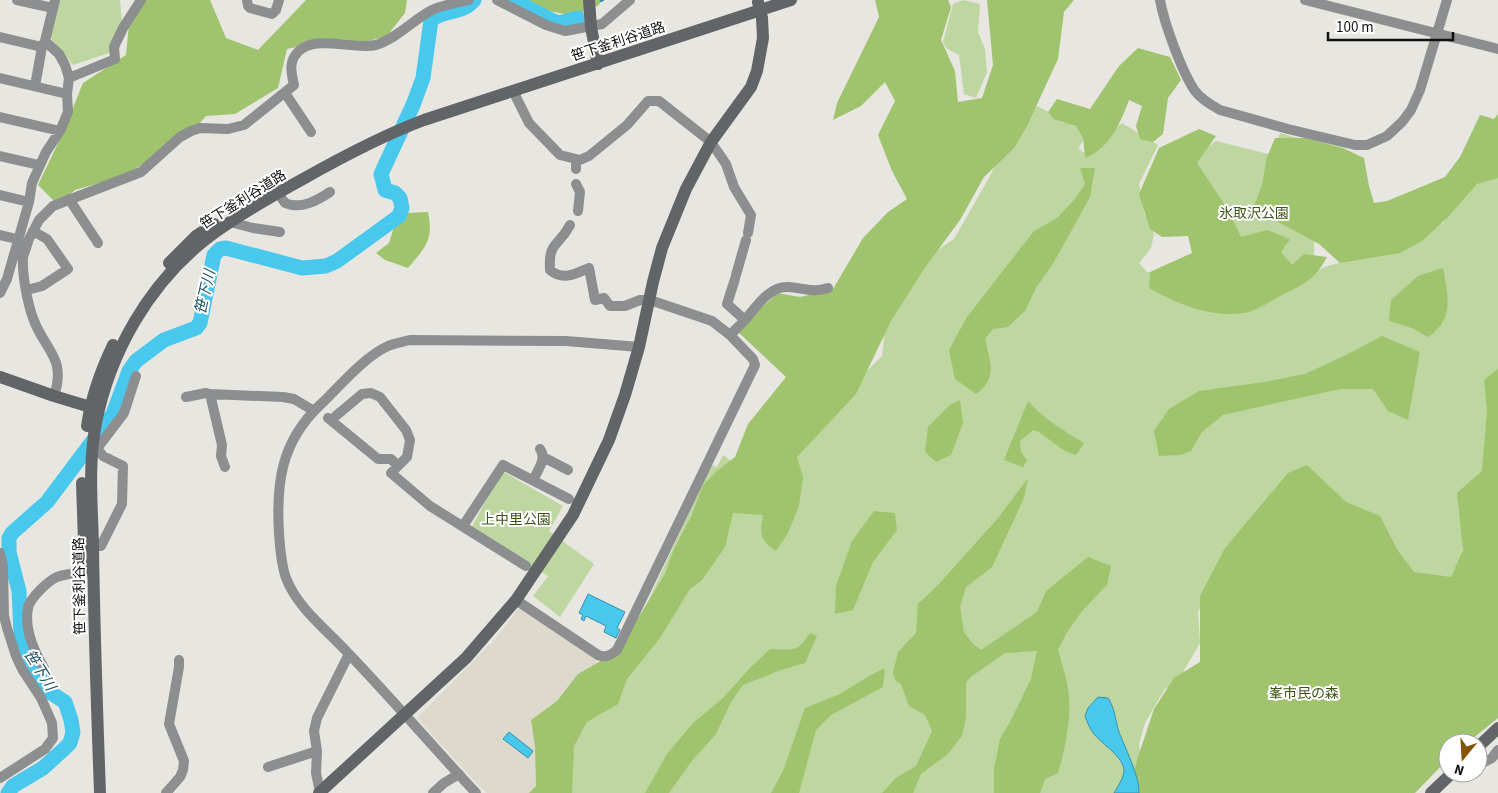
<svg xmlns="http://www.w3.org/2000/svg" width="1498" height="793" font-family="'Source Sans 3','Noto Sans JP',sans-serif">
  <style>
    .built { fill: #ddd9cc }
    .green { fill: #bed69f }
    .forest { fill: #a0c46d }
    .water { fill: #49c8ed; stroke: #3891aa }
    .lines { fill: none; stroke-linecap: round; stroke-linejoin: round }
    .stream { stroke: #3891aa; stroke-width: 2.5 }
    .river { stroke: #49c8ed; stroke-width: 15 }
    .street { stroke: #8c8e90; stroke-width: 10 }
    .secondary { stroke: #626567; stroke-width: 12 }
    .labels { text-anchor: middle; stroke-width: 4; stroke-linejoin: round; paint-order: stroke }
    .street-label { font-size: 14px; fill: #11110f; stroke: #fff }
    .park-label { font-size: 14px; fill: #3e5417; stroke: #fff }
    .water-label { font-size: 15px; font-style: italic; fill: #1f5463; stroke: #fff }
  </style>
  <rect width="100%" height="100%" fill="#e8e6e0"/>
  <path class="built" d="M520,607L596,659L597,671L538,760L535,793H487L481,788L417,718L495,639Z"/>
  <path class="green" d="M59,0H120L122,23L109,53L73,65L50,37Z
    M963,0L980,4L978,32L985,49L987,72L976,98L964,94L959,55L946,48L943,42L953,4Z
    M1037,106L1089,133L1078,148L1088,156L1104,138L1122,123L1158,145L1139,184L1144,212L1154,234L1151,248L1139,263L1147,272L1308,275L1330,265L1398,251L1443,223L1465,186L1498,173V447L1466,517L1461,564L1450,582L1234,555L1198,612L1200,643L1179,679L1164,690L1145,723L1139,744L1146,793H548L622,658L711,465L717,467L723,455L733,462L858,380L882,356L886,320L930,255L954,239L990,176L1020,110Z
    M1280,133L1301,139L1315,183L1314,264L1265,275L1187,170L1199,154L1216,141L1272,155Z
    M502,471L563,506L549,531L594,564L560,617L533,596L548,576L469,532Z"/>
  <path class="forest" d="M141,0H210L226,38L258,50L306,0H407L405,13L386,37L362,42L338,39L287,49L278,88L235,114L206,116L186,139L123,176L75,190L58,205L38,185L61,137L83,83L126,55L130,14Z
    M503,0H601L599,5L574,16L549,11L517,9Z
    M875,0H948L951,7L941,40L955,71L958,102L982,98L993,65L987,0H1074L1064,12L1058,59L1027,126L1014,148L984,177L960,220L924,269L891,321L856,394L797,457L803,477L799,506L787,535L776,551C759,539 760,535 763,515L733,513L725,547L702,580L690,589L660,638L627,679L618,704L587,722L574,746L572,793H529L536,786L535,747L531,720L557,701L578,674L618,651L665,574L674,549L692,515L703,485L717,471L735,457L748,424L786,377L737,331L777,293L800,297L833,289L863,238L888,212L907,199L892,171L878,135L895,101L885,82L861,106L833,120L837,103L879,17Z
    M1138,48L1170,57L1181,80L1168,98L1163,134L1153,142L1140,139L1136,126L1142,106L1129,100C1120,124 1110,148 1085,158L1083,138L1076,126L1054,119L1048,112L1057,99L1090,109L1119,66Z
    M1498,114V178L1477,184L1448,217L1422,241L1400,253L1340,263L1319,244L1267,216L1254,206L1262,185L1267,157L1275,138H1306L1343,148L1364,158L1369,186L1374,203L1387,201L1445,177L1460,157L1480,115L1494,119Z
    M1199,129L1216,136L1197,163L1228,210L1241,237L1267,230L1290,239L1281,252L1292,265L1304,254L1327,257C1315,280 1304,284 1282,295C1271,301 1256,311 1244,313C1210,318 1178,304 1149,288L1150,272L1192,253L1188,236L1162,237L1150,229L1139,194L1159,148Z
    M1080,168H1095L1090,197L1054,262L1036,288L1025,311L1008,327L993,329L985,339C990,361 998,379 976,394L955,379L949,350L967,317L1034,231L1057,218L1074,200L1085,184Z
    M428,212C434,240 425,248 408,268L385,260L376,253L389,243L394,227L406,213Z
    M1443,268C1448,296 1455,318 1428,337L1412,328L1389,321L1391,300L1418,276Z
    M1382,336L1420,352L1408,420L1388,411L1373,389H1340L1223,415L1202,432L1191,451L1180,455L1159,456L1154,431L1169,409L1199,391L1264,382L1305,374L1346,355Z
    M1498,369V718L1467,743H1448V759L1415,793H1129L1137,760L1154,709L1174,678L1200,662V596L1225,548L1288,473L1307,465L1346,502L1380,516L1398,551L1414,572L1451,577L1463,550L1457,493L1482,471L1487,411L1484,380Z
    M960,400L963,423L951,455L936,462L925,452L928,427L950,405Z
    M1028,401C1044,419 1064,431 1084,443L1076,455L1063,450L1039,432L1033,430L1020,441L1021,452L1027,460L1023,467L1004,460Z
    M1028,478L1024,498L992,567L966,587L960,607L964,632L973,644L981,650L1037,612L1046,591L1088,557L1111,566L1107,585L1083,610L1067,632L1058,650C1062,666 1069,683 1069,700C1071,721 1064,753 1058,773L1045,779L1040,793H994V769L1000,739L1010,722L1031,679L1037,651L1005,653L972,676L966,682V717L962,736L948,754L921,774L913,793H882L896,778L916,766L932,731L925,715L909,706L901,684L896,681L893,673L898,652L916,633L918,604L938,585L999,517Z
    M874,511L895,513L897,530L873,562L853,610L835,614L836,586L852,541Z
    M810,633L817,636L805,663L781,670L743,685L731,702L716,734L691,762L669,793H645L667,754L693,723L723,698L749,669L770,649C792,650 797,653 810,633Z
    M885,668L883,687L831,715L816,730L799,793H771L783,771L805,708L840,694L869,676Z"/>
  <path class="water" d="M588,594L625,612L617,628L620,630L616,638L604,632L606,626L586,616L584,621L581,619L583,615L579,613Z
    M1098,697L1108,698C1115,708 1115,720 1119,732C1125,748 1140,777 1139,793H1114C1118,786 1123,779 1124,771C1124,757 1102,744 1094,734C1090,729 1087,722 1085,716L1088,708Z
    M509,732L533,751L528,758L503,739Z"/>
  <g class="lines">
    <path class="stream" d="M601,1L603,0"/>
    <path class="river" d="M513,0L551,20L559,23L578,18
      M8,793L13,786L43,768L64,749L70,743L73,732L71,720L65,702L51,693L39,676L24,646L21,633L19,591L9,552V538L12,533L47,502L113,414L129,371L136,361L164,340L196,328L200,323L214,255L220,249L226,248L302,268L326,266L337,261L399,216L402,208L400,198L395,193L385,190L381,174L413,105L423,78L431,20C445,9 461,15 474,0"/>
    <path class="street" d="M17,0L53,8
      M247,0L248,6L250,8L272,14L276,10L279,0
      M497,0L546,25L565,31L602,24L630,0
      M1160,0C1164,23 1182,72 1195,91C1201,99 1211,105 1220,110L1288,129L1355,145H1367L1387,136L1402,122L1411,110L1420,90L1447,0
      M1305,0L1498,49
      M0,37L42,47
      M0,78L67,94
      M69,78L115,59L114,47L123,28L141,0
      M35,86L42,47L45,41L55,0
      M515,90L516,97L529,123L560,155L580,160L589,156L627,125L648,101H659L711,142L726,164L734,187L751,215L748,233
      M285,93L311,132
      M0,117L60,131
      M0,156L39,165
      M576,169V164
      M576,184L580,192L578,211
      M278,193L285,203C301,210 318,200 330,192
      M0,195L29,202
      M69,199L98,243
      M230,222L253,228L280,232
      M0,235L17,239
      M15,254L23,257L29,239L39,220L53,206L141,172L180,137L191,131L200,128L228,129L244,125L294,85C291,72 288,60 300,50C318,35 354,50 376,45C396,39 413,20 432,10C442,5 457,3 469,0
      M23,257C22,273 27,302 33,318C44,350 67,357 54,396
      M736,275L746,240
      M27,290L42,286L68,269L47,239L33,231
      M0,293L7,279L29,202L32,183L46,152L60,131L68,112L67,94L69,78L65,65L59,54L45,41
      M745,320C756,307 769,286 788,287C803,288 813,293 828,288
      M730,335L745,320L727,304L735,279
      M210,394L283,397L294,399L314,411
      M186,397L206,393L210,394L222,445L221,456L225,467
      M328,418L378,459H391L398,466
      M331,420L362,394L371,393L380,397L406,430L410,440L407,457L391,473L430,506L526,566
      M92,452L99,446L124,413L136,376
      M543,457L568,470
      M533,480C538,470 547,458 540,449
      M463,526L503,465L569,499
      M87,546H101L122,504L123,466L103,456L97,448
      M0,553L3,566L4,616L7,628L16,656L22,669L41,698L49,716L52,723L53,738L45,749L0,778
      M516,600L598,655C606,658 611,655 617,650L755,365L753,359L730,335L712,321L650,300H640L625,306H610L604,298L595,300L589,268C575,274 563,281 550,270C548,241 559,247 570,225
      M44,668C34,651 24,628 28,608C30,598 48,581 57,577C65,574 76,573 85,572
      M1478,765L1492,758L1498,750
      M268,767L317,751
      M320,792L316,773L317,751L314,731L317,718L349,654
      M166,793L180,777L183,770L184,761L169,724L179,667V660
      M433,793L444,783L459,774
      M476,793C433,747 392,699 348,653C327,630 298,609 286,578C281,564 280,548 279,533C276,483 281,442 320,405C338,388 365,356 388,346C395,343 403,342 410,340L566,341L639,347"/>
    <path class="secondary" d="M589,0L591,27L598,64
      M169,263L196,236L214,224
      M0,377L54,396L97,409
      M87,426C91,398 101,370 113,345
      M82,483L85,571
      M1478,747L1498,728
      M100,793C97,710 94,628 93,545C92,504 88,464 96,423C110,352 149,284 206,239C236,216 270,197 303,179C342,157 381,136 424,120L791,0
      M319,793L466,658L516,600L573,515L609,440L625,395L639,347L653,282L662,248L686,189L711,142L751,87L757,71L763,38L762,18L758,2
      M1431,793L1452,773"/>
  </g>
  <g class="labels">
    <g class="street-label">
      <text transform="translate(618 41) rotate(-18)" y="5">笹下釜利谷道路</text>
      <text transform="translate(243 199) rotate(-32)" y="5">笹下釜利谷道路</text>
      <text transform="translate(79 586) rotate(-91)" y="5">笹下釜利谷道路</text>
    </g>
    <g class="park-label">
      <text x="1254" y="218">氷取沢公園</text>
      <text x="516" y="524">上中里公園</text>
      <text x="1304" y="698">峯市民の森</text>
    </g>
    <g class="water-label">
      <text transform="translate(205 292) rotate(-77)" y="5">笹下川</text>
      <text transform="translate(40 670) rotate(58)" y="5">笹下川</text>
    </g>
  </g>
  <g transform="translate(1463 758) rotate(198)"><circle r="24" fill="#ffffff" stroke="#a0a09f"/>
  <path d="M0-4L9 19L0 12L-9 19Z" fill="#875200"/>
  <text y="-8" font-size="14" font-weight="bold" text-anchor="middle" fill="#11110f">N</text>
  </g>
  <path d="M1328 32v8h125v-8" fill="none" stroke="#11110f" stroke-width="2.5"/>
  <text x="1336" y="32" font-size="15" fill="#11110f" stroke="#ffffff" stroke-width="4" paint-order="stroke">100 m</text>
</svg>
